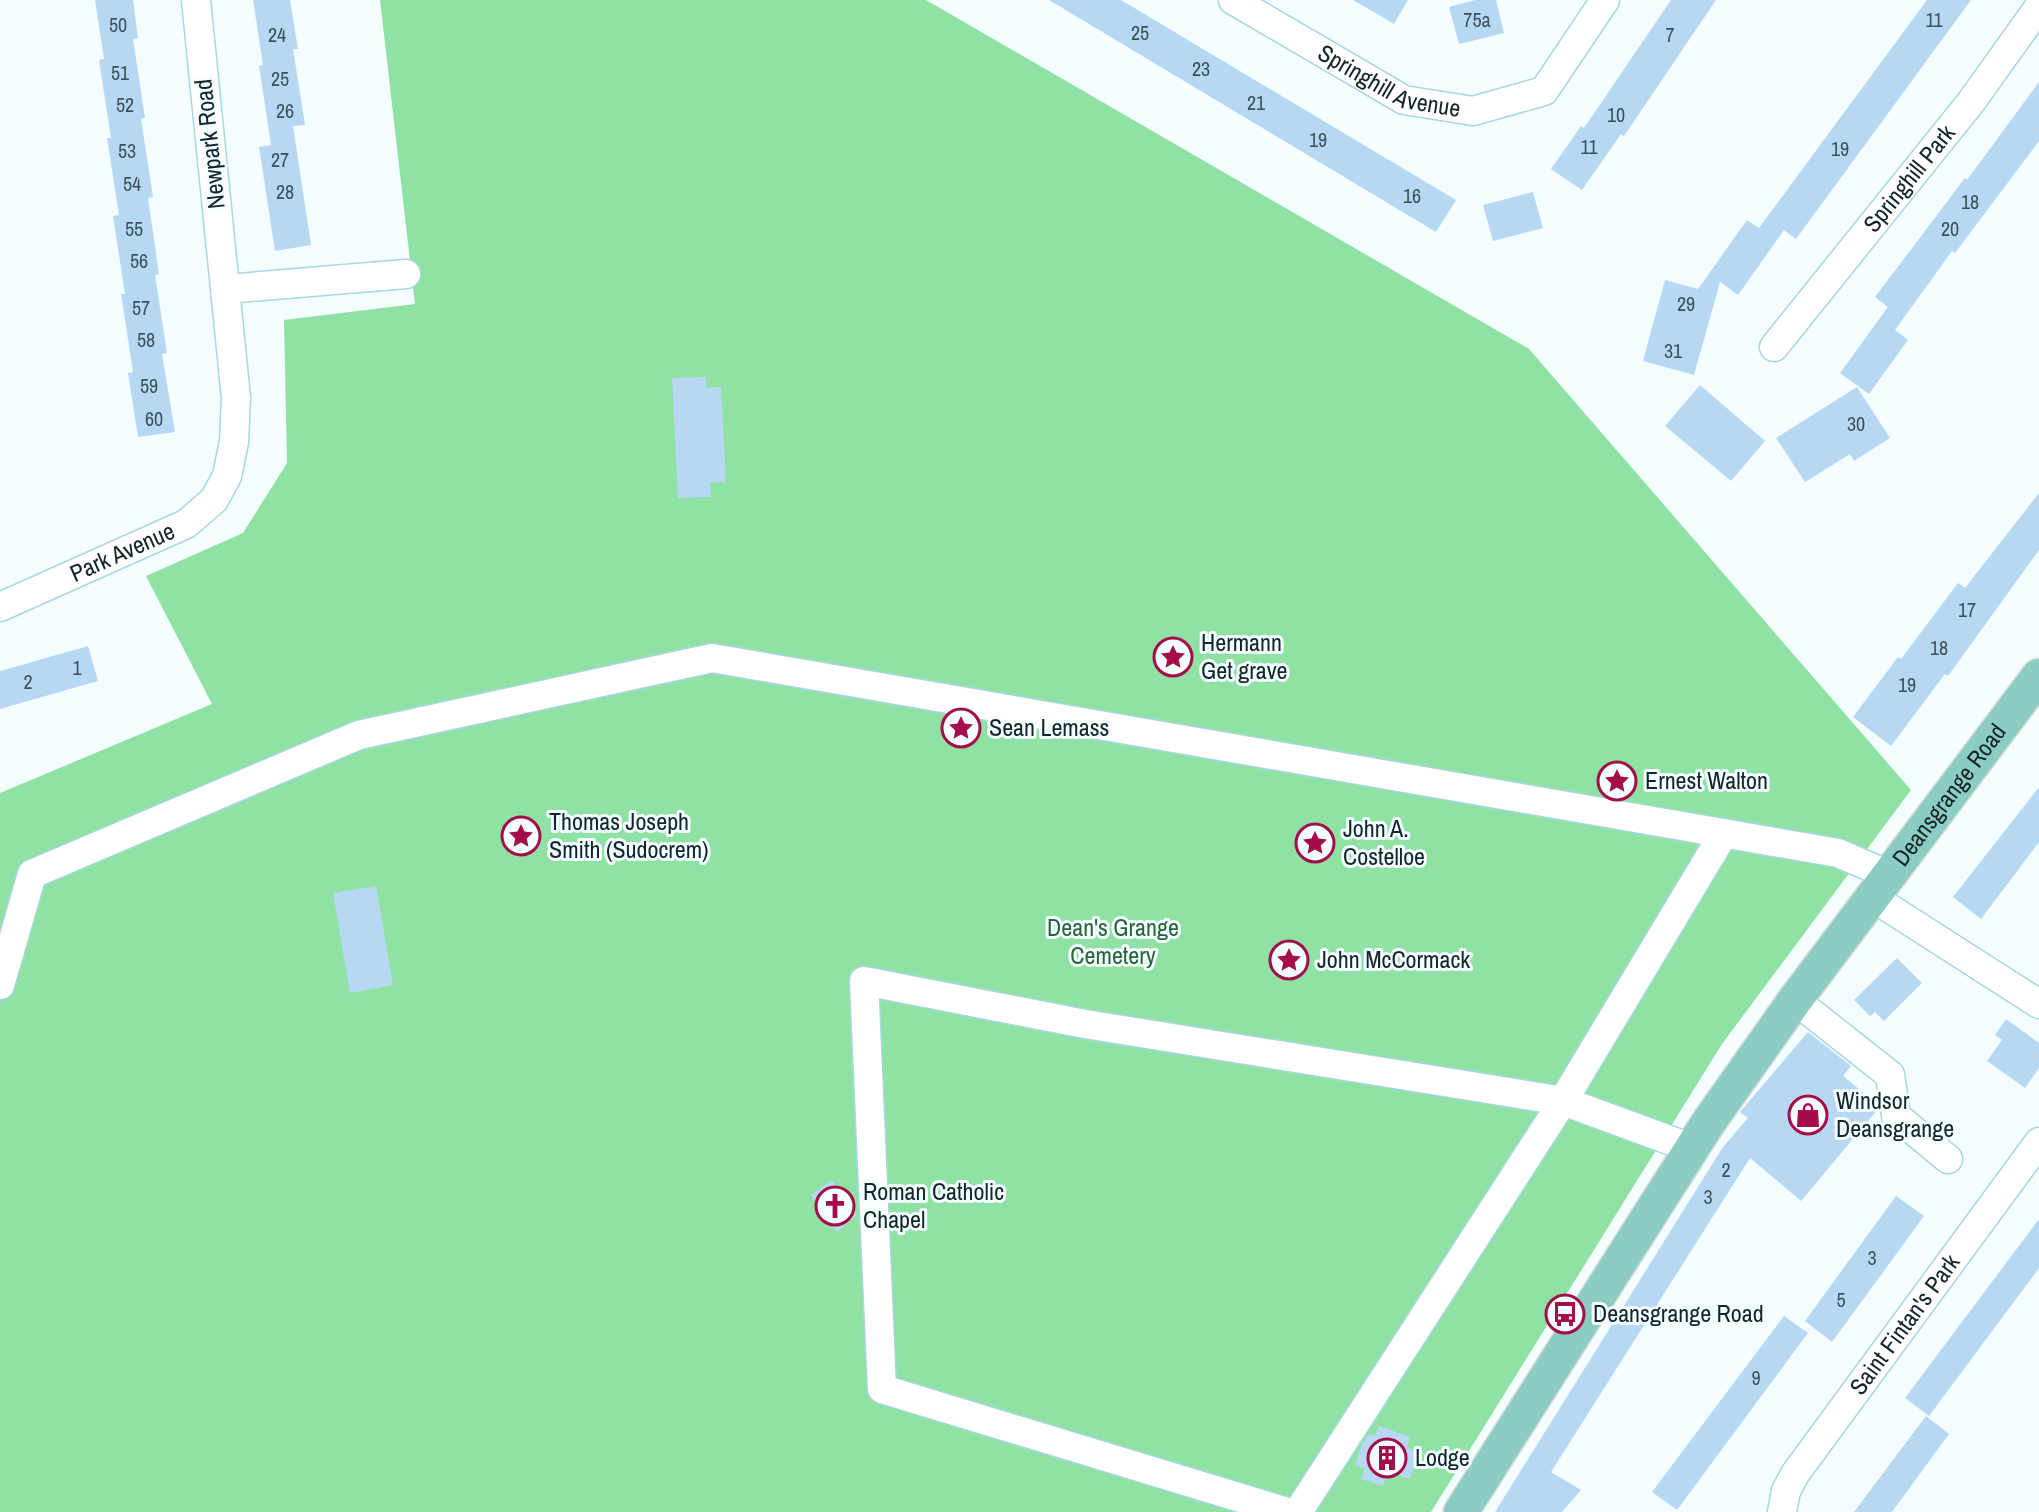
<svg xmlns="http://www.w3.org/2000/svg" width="2039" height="1512" font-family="'Archivo Narrow',sans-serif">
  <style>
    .green { fill: #8fe2a3 }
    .building { fill: #b7d8f3 }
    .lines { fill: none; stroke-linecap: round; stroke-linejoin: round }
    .minor-casing { stroke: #a9d7e1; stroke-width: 31 }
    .major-casing { stroke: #d5d8d8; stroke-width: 37 }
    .minor { stroke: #fff; stroke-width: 28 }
    .major { stroke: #8bcdc3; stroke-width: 34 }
    .labels { text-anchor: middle; stroke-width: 6; stroke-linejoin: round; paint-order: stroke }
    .number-label { font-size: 20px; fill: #3c525b }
    .street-label { font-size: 24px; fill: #132528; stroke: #f4fdff }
    .poi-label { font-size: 24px; fill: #132528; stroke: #f4fdff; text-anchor: start }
    .park-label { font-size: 24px; fill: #276439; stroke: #f4fdff }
  </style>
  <rect width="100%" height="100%" fill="#f4fdff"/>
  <path class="green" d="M380,0H926L1529,349L1911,790L1722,1044L1431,1512H0V793L212,704L146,576L243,533L287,463L284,320L415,304Z"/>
  <path class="building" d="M95,0H133L138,38L133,39L145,118L141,119L153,197L148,198L159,274L155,275L167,353L162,354L175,432L138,437L128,373L133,372L121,294H125L113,216L119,215L107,138H111L99,60L104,59Z
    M253,0H290L298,49H293L305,125L293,126L311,245L275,251L259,147L271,145L259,66L263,65Z
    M1049,0H1121L1456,200L1436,232Z
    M1353,0H1408L1394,24Z
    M1475,0H1496L1504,33L1459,44L1449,7Z
    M1671,0H1716L1624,136L1621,134L1582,190L1551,169L1581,126L1584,128Z
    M1927,0H1971L1796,239L1784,230L1738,295L1720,282L1694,375L1643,361L1665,280L1698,289L1747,220L1759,228Z
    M2039,82V141L1955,253L1952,251L1895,330L1908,340L1869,394L1840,373L1888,307L1875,297L1965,178L1967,180Z
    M1533,192L1543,228L1493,241L1483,205Z
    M706,377V388L721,387L726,482L710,483L711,497L678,498L672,378Z
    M1700,385L1765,441L1731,481L1665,426Z
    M1857,387L1890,438L1854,461L1850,454L1805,482L1776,438Z
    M2039,493V550L1948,676L1945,674L1891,746L1853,717L1898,657L1901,659L1958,583L1965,588Z
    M88,646L98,681L0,709V671Z
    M2039,787V842L1981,919L1953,897Z
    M376,886L393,985L350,993L333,893Z
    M1897,958L1922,983L1884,1021L1875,1012L1870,1016L1854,1000Z
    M2006,1019L2039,1043V1068L2025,1088L1987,1061L2002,1040L1995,1035Z
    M1808,1032L1851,1066L1843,1076L1877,1104L1878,1109L1801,1201L1750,1158L1551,1472L1581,1490L1562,1512H1495L1723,1147L1748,1118L1740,1112Z
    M832,1180L857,1215L837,1232L811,1195Z
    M1896,1196L1924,1216L1832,1342L1805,1321Z
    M2039,1219V1268L1929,1416L1905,1398Z
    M1784,1316L1808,1333L1677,1510L1652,1492Z
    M1926,1416L1949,1434L1892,1512H1854Z
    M1379,1426L1410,1437L1407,1447L1420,1452L1410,1479L1388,1472L1383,1486L1361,1479L1365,1469L1355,1465L1362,1444L1369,1434L1375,1436Z"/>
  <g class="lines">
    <defs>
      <g id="minor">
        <path id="s1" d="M1233,0L1404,100L1473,111L1544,91L1605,0"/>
        <path d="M226,289L406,274"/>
        <path id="s2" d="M1774,347L1971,102L2039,7"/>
        <path id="s3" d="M0,607L186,524L214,500L227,476L234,442L236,398L196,0"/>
        <path d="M1872,897L2039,1004"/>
        <path d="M0,985L32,874L359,735L712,658L1838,853L1889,875"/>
        <path d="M1795,1000L1890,1075L1896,1116L1948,1159"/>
        <path d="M1287,1512L882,1389L864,981L1085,1024L1563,1101L1691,1148"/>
        <path d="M1298,1512L1563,1101L1724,833"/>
        <path id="s4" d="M1782,1512L1786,1491L1795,1474L2039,1142"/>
      </g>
      <g id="major">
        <path id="s5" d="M1461,1512L1708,1123L1795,1000L2039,676"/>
      </g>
    </defs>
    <use href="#minor" class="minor-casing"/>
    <use href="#major" class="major-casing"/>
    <use href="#minor" class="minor"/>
    <use href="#major" class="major"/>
  </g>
  <defs>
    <symbol id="sight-ring" viewBox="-11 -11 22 22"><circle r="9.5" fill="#f4fdff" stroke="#a40d48" stroke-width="1.5"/><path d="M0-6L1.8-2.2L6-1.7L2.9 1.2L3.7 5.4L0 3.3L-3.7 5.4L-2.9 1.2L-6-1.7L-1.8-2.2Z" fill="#a40d48"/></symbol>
    <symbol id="shop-ring" viewBox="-11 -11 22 22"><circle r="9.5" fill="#f4fdff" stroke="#a40d48" stroke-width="1.5"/><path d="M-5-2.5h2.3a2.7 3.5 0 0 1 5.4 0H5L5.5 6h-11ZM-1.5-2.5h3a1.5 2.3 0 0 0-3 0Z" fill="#a40d48"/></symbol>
    <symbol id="church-ring" viewBox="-11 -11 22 22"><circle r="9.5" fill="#f4fdff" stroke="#a40d48" stroke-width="1.5"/><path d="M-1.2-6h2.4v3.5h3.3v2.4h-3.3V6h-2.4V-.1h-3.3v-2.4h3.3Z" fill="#a40d48"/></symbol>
    <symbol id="bus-ring" viewBox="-11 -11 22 22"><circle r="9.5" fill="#f4fdff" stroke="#a40d48" stroke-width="1.5"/><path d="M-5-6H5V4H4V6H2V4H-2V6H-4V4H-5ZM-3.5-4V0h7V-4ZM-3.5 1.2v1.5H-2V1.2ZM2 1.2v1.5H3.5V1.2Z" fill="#a40d48"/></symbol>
    <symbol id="building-ring" viewBox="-11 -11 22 22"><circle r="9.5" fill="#f4fdff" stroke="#a40d48" stroke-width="1.5"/><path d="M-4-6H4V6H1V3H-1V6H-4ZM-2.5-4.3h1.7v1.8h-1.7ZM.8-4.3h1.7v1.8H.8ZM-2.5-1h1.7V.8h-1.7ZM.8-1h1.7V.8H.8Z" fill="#a40d48"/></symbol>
  </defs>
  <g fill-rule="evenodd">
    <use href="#sight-ring" x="1151" y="635" width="44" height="44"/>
    <use href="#sight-ring" x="939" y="706" width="44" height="44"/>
    <use href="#sight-ring" x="1595" y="759" width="44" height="44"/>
    <use href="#sight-ring" x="499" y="814" width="44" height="44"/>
    <use href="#sight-ring" x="1293" y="821" width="44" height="44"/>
    <use href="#sight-ring" x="1267" y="938" width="44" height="44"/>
    <use href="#shop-ring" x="1786" y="1093" width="44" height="44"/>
    <use href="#church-ring" x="813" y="1184" width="44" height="44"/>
    <use href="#bus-ring" x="1543" y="1292" width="44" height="44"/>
    <use href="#building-ring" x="1365" y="1436" width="44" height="44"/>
  </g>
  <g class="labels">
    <g class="number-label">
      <text x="1477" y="27">75a</text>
      <text x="1934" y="27">11</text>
      <text x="118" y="32">50</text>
      <text x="1140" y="40">25</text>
      <text x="277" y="42">24</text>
      <text x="1670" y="42">7</text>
      <text x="1201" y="76">23</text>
      <text x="120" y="80">51</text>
      <text x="280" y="86">25</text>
      <text x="1256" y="110">21</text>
      <text x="125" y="112">52</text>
      <text x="285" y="118">26</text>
      <text x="1616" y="122">10</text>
      <text x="1318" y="147">19</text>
      <text x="1589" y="154">11</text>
      <text x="1840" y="156">19</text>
      <text x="127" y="158">53</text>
      <text x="280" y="167">27</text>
      <text x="132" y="191">54</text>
      <text x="285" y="199">28</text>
      <text x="1412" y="203">16</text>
      <text x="1970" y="209">18</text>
      <text x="134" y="236">55</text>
      <text x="1950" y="236">20</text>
      <text x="139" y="268">56</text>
      <text x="1686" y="311">29</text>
      <text x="141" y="315">57</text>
      <text x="146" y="347">58</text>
      <text x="1673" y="358">31</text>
      <text x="149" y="393">59</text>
      <text x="154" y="426">60</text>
      <text x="1856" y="431">30</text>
      <text x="1967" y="617">17</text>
      <text x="1939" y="655">18</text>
      <text x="77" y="675">1</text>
      <text x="28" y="689">2</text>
      <text x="1907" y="692">19</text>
      <text x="1726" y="1177">2</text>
      <text x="1708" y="1204">3</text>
      <text x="1872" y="1265">3</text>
      <text x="1841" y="1307">5</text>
      <text x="1756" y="1385">9</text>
    </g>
    <g class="street-label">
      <text dy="8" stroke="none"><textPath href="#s1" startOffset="178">Springhill Avenue</textPath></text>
      <text transform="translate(210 144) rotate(-96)" y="8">Newpark Road</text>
      <text dy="8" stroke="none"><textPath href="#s2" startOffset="216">Springhill Park</textPath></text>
      <text dy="8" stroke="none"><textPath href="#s3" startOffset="134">Park Avenue</textPath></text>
      <text dy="8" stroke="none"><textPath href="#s5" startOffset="868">Deansgrange Road</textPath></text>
      <text dy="8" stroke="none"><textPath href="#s4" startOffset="226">Saint Fintan's Park</textPath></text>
    </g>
    <g class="poi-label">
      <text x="1201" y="651">Hermann<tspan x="1201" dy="28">Get grave</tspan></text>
      <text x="989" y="736">Sean Lemass</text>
      <text x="1645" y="789">Ernest Walton</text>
      <text x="549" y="830">Thomas Joseph<tspan x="549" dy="28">Smith (Sudocrem)</tspan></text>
      <text x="1343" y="837">John A.<tspan x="1343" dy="28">Costelloe</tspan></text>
      <text x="1317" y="968">John McCormack</text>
      <text x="1836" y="1109">Windsor<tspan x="1836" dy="28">Deansgrange</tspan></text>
      <text x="863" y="1200">Roman Catholic<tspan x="863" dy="28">Chapel</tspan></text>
      <text x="1593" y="1322">Deansgrange Road</text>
      <text x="1415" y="1466">Lodge</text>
    </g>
    <g class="park-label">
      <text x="1113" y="936">Dean's Grange<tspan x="1113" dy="28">Cemetery</tspan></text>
    </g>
  </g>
</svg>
